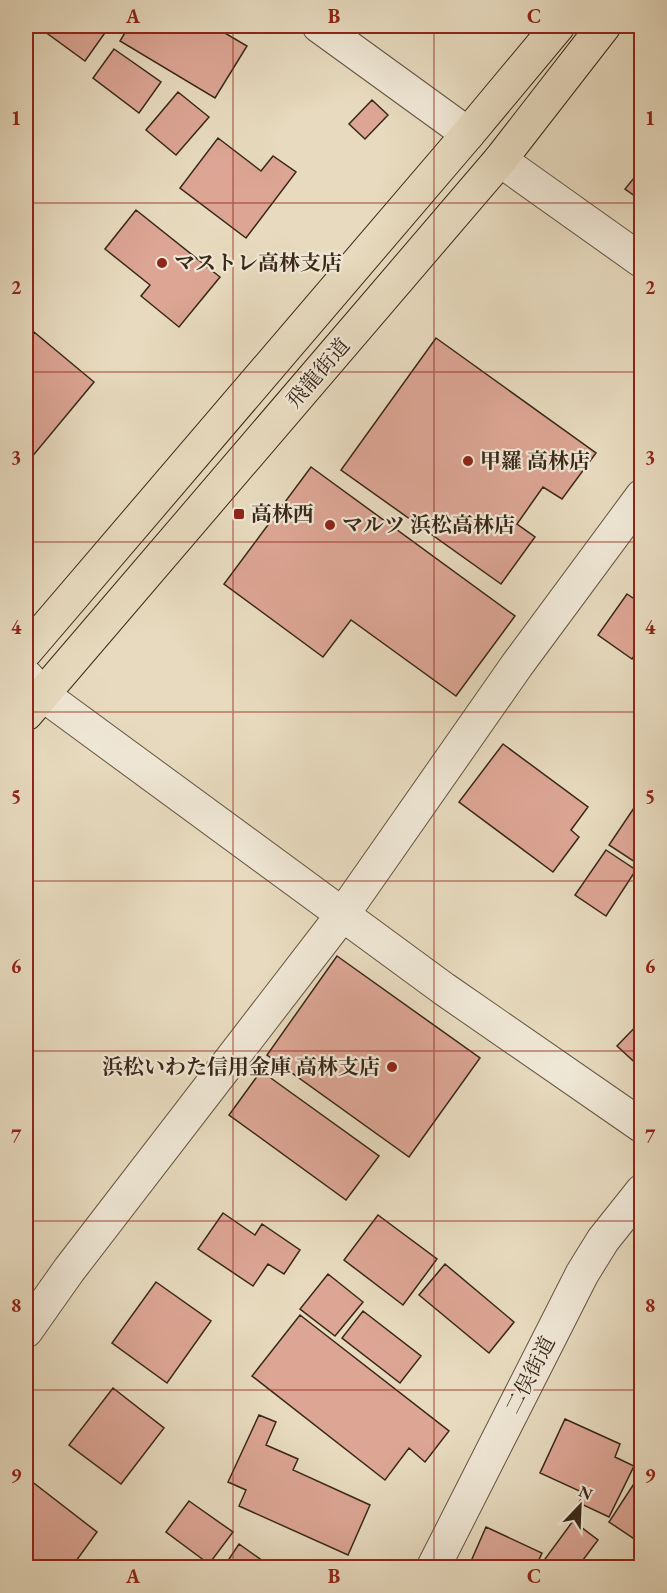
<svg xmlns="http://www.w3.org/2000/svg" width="667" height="1593" font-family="'EB Garamond','Noto Serif JP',serif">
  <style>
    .building { fill: #dca594; stroke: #392719; stroke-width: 1.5 }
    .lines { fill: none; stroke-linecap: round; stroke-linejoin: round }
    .minor-casing { stroke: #645442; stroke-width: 35 }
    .highway-casing { stroke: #392719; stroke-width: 35 }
    .minor { stroke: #efe7d5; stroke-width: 33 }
    .highway { stroke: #e7dabe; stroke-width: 33 }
    .grid { fill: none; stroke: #8f2418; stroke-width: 1.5; stroke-opacity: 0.55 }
    .poi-dot { fill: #8f2418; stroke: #efe7d5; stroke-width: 2 }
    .labels { text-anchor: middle; stroke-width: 4.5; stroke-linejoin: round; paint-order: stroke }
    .poi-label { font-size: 21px; font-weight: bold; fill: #392719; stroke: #efe7d5; text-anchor: start }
    .street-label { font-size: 21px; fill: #392719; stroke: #efe7d5 }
    .neatline { fill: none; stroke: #8f2418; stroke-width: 2 }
    .grid-label { font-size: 20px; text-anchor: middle; font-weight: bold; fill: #8f2418 }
  </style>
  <rect width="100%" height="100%" fill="#e7dabe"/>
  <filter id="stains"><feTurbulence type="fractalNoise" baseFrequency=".00333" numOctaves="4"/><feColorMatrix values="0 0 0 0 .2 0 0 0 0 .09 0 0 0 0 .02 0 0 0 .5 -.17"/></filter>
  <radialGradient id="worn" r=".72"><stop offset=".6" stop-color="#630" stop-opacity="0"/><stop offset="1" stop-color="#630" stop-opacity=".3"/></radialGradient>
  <path class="building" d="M37,26H101L107,30L85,61Z
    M129,26H179L188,32L192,26H213L247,46L215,98L120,41Z
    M114,49L161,82L139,113L93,78Z
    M178,92L209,117L176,155L146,130Z
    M372,100L388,115L365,139L349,124Z
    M218,138L261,171L273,156L296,172L246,238L180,188Z
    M642,168V201L625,189Z
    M136,210L220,277L179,327L141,296L150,285L105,249Z
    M34,332L94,382L26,464V342Z
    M436,338L596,453L562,499L543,487L517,524L535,537L501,584L341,470Z
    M311,467L515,616L456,696L351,620L323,657L224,584Z
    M627,594L642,604V645L632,659L598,635Z
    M503,744L588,807L571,830L579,837L553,872L459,802Z
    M638,802L642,804L641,866L609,845Z
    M606,850L636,870L606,916L575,895Z
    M337,956L480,1058L409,1157L267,1055Z
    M642,1020V1069L617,1046Z
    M261,1071L379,1156L346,1200L229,1115Z
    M223,1213L255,1235L262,1224L300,1250L284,1274L268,1264L253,1286L198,1249Z
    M378,1215L437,1259L403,1305L344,1260Z
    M445,1264L514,1322L489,1353L419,1295Z
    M328,1274L363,1302L335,1336L300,1309Z
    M156,1282L211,1321L167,1383L112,1343Z
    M363,1311L421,1356L400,1383L342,1338Z
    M300,1315L449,1431L425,1462L409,1448L385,1480L252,1376Z
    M113,1388L164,1428L121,1484L69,1445Z
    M259,1415L276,1422L266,1445L298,1459L293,1470L370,1505L348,1555L239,1506L246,1490L228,1482Z
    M565,1419L620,1444L615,1457L634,1466L609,1517L579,1503L584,1493L540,1473Z
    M639,1476L642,1478V1544L609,1522Z
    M26,1477L97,1532L71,1568H26Z
    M189,1501L233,1532L209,1564L166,1532Z
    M573,1521L598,1540L577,1568H557L545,1559Z
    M486,1527L542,1553L535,1568H468Z
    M239,1544L270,1566L269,1568H223Z"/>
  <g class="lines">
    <defs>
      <path id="minor" d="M319,26L468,134
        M500,160L642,261
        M26,676L42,694L444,989L642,1126
        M26,1331L69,1270L343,914L517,665L642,496
        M433,1568L582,1274L603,1240L642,1191"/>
      <path id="highway" d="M26,651L468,134L558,26
        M26,714L500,160L604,26"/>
    </defs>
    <use href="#minor" class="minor-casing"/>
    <use href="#highway" class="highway-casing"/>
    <use href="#minor" class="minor"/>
    <use href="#highway" class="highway"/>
  </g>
  <path class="grid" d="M233,26V1568M434,26V1568M26,203H642M26,372H642M26,542H642M26,712H642M26,881H642M26,1051H642M26,1221H642M26,1390H642"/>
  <g class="poi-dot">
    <circle cx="162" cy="263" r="6"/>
    <circle cx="468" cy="461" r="6"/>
    <rect x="233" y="508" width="12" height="12" rx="3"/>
    <circle cx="330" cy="525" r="6"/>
    <circle cx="392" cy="1067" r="6"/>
  </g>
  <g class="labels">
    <g class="poi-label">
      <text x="174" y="270">マストレ高林支店</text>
      <text x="480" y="468">甲羅 高林店</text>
      <text x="251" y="521">高林西</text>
      <text x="342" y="532">マルツ 浜松高林店</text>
      <text x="380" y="1074" text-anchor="end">浜松いわた信用金庫 高林支店</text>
    </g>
    <g class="street-label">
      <text transform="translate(318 373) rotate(-49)" y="7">飛龍街道</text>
      <text transform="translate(530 1375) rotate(-63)" y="7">二俣街道</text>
    </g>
  </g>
  <rect width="667" height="1593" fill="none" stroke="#e7dabe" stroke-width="66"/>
  <g transform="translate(580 1506) rotate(23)" stroke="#efe7d5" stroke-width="4.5" paint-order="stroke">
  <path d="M0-4.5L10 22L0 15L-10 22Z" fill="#392719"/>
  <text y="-9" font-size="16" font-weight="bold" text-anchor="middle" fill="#392719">N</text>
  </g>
  <rect x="33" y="33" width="601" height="1527" class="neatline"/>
  <g class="grid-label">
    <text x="133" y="23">A</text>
    <text x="334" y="23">B</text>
    <text x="534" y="23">C</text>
    <text x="16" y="125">1</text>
    <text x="650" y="125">1</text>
    <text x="16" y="294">2</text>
    <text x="650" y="294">2</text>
    <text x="16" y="464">3</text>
    <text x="650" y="464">3</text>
    <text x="16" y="634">4</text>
    <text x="650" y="634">4</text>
    <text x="16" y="803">5</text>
    <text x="650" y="803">5</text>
    <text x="16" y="973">6</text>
    <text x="650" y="973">6</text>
    <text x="16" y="1143">7</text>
    <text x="650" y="1143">7</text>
    <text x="16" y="1312">8</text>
    <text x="650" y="1312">8</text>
    <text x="16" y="1482">9</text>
    <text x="650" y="1482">9</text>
    <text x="133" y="1583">A</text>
    <text x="334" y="1583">B</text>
    <text x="534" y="1583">C</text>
  </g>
  <rect width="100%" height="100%" filter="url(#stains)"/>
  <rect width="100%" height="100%" fill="url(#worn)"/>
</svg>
